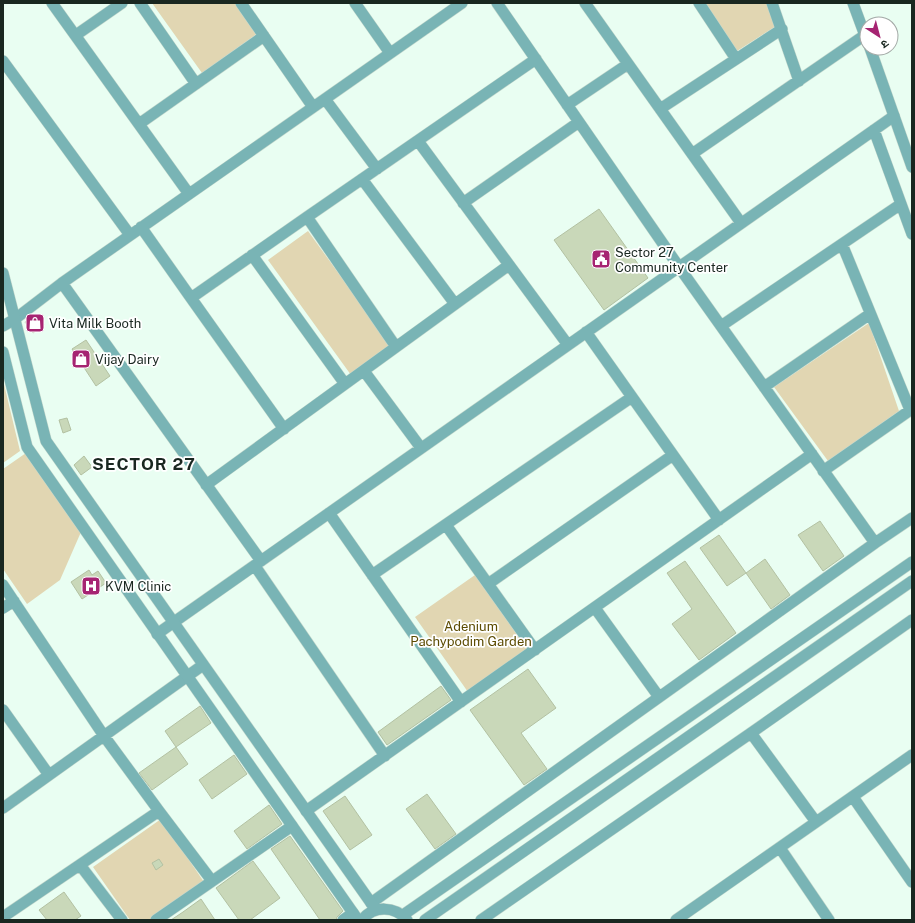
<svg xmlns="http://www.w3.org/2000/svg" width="915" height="923" font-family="'Public Sans','Noto Sans Devanagari',sans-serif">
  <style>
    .green { fill: #e1d6b2 }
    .building { fill: #c9d8b9; stroke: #b3c1a2 }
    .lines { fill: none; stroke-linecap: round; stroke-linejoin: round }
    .minor-casing { stroke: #c4d7cc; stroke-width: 12 }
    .tertiary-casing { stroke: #c4d7cc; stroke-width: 12 }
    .minor { stroke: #79b4b5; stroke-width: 11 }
    .tertiary { stroke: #79b4b5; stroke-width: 11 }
    .labels { text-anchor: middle; stroke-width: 3.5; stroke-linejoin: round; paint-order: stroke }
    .poi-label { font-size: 13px; fill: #192720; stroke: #fff; text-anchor: start }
    .park-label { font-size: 13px; fill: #5c4b02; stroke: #fff }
    .district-label { font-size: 17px; font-weight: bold; letter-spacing: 1px; fill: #192720; stroke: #fff }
  </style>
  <rect width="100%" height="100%" fill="#e9fef2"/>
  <path class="green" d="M152,3H237L258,33L202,73Z
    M705,3H768L776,26L737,51Z
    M308,231L391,346L351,375L268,260Z
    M869,323L899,411L828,461L774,387Z
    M3,380L20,451L3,463Z
    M26,453L81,532L60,580L27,604L3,569V469Z
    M475,575L528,650L468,692L415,617Z
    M161,819L204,882L150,920H130L93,867Z"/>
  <path class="building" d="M599,209L648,278L604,310L554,240Z
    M36,314L44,325L33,333L25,322Z
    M86,340L110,376L96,386L72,349Z
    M67,418L71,430L63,433L59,420Z
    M84,456L92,467L81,475L74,465Z
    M820,521L844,556L823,571L798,535Z
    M719,535L746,573L727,586L700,548Z
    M765,559L790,595L771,609L746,573Z
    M685,561L736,633L699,660L672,624L692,609L667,573Z
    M89,570L92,575L98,571L106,583L82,599L71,582Z
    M528,669L556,708L521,733L547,769L524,785L470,710Z
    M441,686L451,700L387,745L378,732Z
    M200,706L211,723L176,747L165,731Z
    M176,747L188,764L152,790L139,773Z
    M234,755L247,774L212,799L199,780Z
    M427,794L456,834L435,849L406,809Z
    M345,796L372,835L350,850L323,811Z
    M269,805L282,824L247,849L234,831Z
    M290,836L343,911L337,917L336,920H320L271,849Z
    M159,859L163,865L156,870L152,863Z
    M253,861L280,898L250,920H239L216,888Z
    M64,892L81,916L75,920H47L39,910Z
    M201,899L215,920H171L183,912Z"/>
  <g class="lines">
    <defs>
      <path id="minor" d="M52,3L189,194
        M140,3L196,84
        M241,3L313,107
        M355,3L390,53
        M585,3L741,223
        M699,3L736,59
        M772,3L799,81
        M76,35L122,3
        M3,61L130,235
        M325,99L377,169
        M567,105L628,64
        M660,109L782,29
        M139,124L264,36
        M874,130L912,234
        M418,141L568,345
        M692,154L865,35
        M362,179L455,304
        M463,203L579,122
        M307,217L396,347
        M141,227L191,298L307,217L536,59
        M842,244L910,410
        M252,255L345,384
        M62,283L261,561
        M191,298L284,429
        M3,326L15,319L62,283L462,3
        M721,326L901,204
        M586,332L719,520
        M364,371L421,448
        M764,387L870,314
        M823,471L912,409
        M206,485L509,265
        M329,513L461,702
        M446,525L535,650
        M875,543L912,518
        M255,566L385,756
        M372,575L632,397
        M488,584L673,455
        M3,585L104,736L159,811L212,881
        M3,608L14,601
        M595,608L659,697
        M157,634L894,116
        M3,710L49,775
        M751,733L816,822
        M853,797L912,882
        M3,808L203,665
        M306,811L812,454
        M780,848L829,920
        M80,865L122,920
        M371,903L875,543L679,267L497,3
        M3,917L159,811
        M156,920L292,826
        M343,920L353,913
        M481,920L751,733L912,620
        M676,920L912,755"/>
      <path id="tertiary" d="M853,3L867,41
        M870,48L912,167
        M3,273L46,441L376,910
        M3,352L27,447L358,920
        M403,915L912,562
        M362,920C374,905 395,906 407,920
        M425,920L912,581"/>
    </defs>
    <use href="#minor" class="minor-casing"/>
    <use href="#tertiary" class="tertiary-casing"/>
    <use href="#minor" class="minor"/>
    <use href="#tertiary" class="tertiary"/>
  </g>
  <defs>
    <symbol id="civic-square" viewBox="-11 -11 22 22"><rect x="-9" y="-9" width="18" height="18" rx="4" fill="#a62472" stroke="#fff"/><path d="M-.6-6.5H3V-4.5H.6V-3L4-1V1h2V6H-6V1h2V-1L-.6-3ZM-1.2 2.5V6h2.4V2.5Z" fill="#fff"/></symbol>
    <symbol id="shop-square" viewBox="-11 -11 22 22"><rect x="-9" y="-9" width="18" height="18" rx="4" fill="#a62472" stroke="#fff"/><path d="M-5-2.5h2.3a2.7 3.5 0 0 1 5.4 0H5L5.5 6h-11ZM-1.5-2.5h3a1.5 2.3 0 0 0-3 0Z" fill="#fff"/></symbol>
    <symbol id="hospital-square" viewBox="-11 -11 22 22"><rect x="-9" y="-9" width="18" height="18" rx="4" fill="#a62472" stroke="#fff"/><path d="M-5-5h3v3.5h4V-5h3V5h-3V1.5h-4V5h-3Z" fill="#fff"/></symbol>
  </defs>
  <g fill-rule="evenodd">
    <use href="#civic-square" x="590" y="248" width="22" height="22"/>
    <use href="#shop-square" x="24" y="312" width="22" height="22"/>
    <use href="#shop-square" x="70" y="348" width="22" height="22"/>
    <use href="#hospital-square" x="80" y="575" width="22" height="22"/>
  </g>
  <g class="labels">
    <g class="poi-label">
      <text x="615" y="257">Sector 27<tspan x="615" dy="15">Community Center</tspan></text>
      <text x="49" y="328">Vita Milk Booth</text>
      <text x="95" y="364">Vijay Dairy</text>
      <text x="105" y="591">KVM Clinic</text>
    </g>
    <g class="park-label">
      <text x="471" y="631">Adenium<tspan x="471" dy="15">Pachypodim Garden</tspan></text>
    </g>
    <g class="district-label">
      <text x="144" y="470">SECTOR 27</text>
    </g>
  </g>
  <rect width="915" height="923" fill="none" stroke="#192720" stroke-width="8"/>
  <g transform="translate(879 36) rotate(144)"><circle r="19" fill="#ffffff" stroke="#a3a9a6"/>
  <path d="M0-3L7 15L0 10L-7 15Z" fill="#a62472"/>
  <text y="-6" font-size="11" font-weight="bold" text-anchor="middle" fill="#192720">उ</text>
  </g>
</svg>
